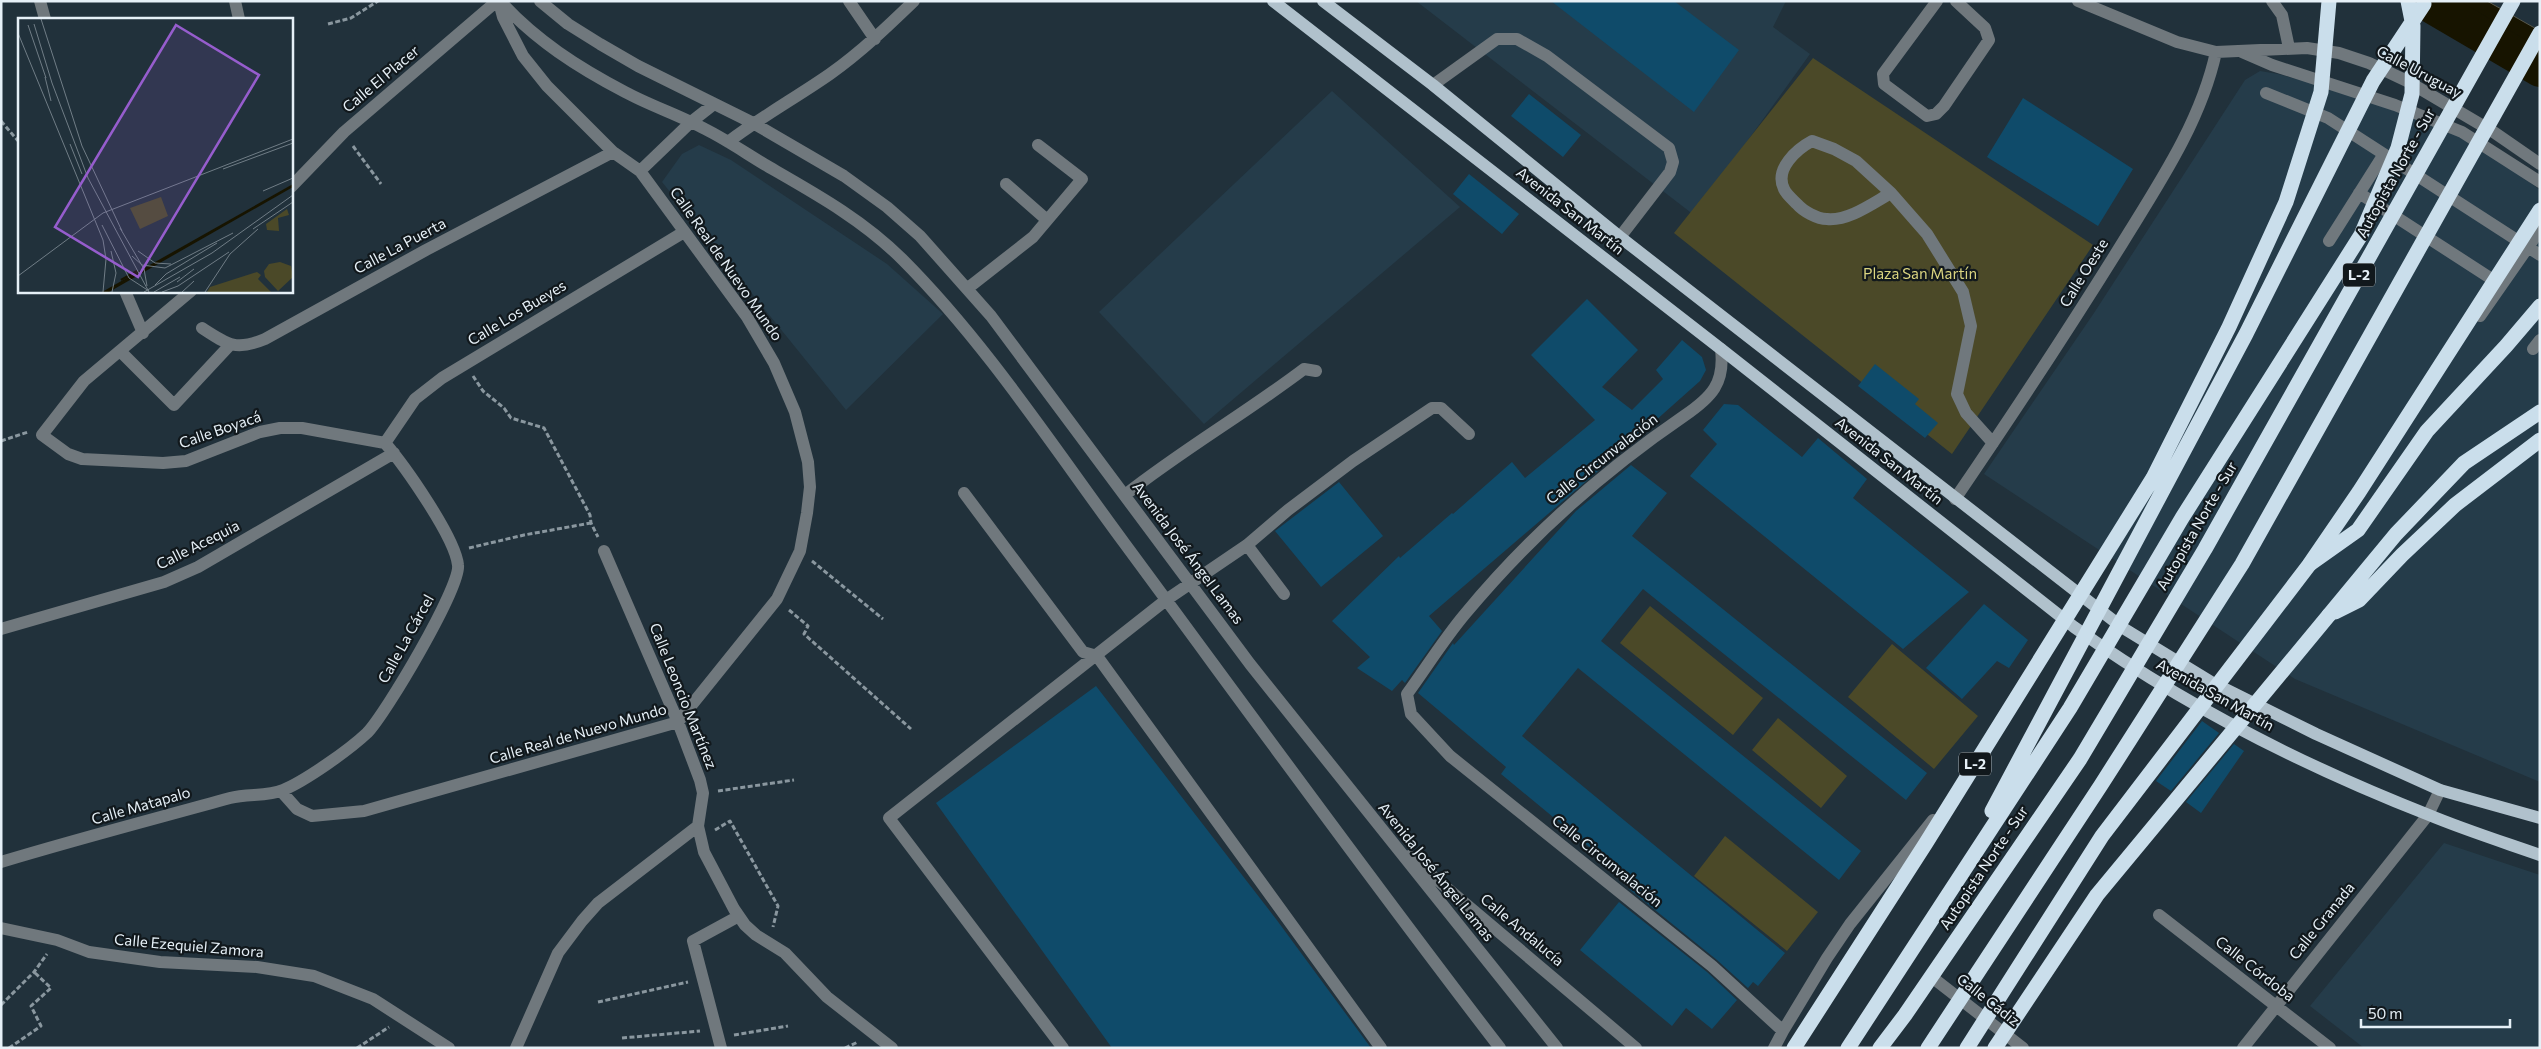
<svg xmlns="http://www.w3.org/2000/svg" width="2541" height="1049" font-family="Commissioner,sans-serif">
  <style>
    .built { fill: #253c4a }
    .green { fill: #4b4928 }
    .water { fill: #171400; stroke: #55564a }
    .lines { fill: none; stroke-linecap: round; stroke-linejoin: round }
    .river { stroke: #171400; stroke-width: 36 }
    .building { fill: #0f4b6a }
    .path { stroke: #8a979f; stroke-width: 3; stroke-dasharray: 5 2.5; stroke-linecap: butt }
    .minor { stroke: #70787d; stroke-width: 12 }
    .major { stroke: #b0c1cc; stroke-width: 12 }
    .highway { stroke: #cadeeb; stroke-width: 15 }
    .highway-bridge { stroke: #cadeeb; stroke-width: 15 }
    .labels { text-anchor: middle; stroke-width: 4.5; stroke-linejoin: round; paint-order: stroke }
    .shield { fill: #11181c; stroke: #a6afb5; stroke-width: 1 }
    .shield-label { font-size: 14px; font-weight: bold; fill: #e6f0f7 }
    .street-label { font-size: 15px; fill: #e6f0f7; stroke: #11181c }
    .park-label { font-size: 15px; fill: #dbd580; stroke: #11181c }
    .inset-river { fill: none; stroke: #171400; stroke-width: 2.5 }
    .inset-road { fill: none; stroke: #707d86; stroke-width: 1 }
    .view { fill: #965dcd; fill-opacity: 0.15; stroke: #965dcd; stroke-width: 2.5 }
    .inset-edge { fill: none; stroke: #e6f0f7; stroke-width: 2.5 }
  </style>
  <rect width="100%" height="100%" fill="#21313b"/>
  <path class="built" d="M1416,1H1786L1773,27L1810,54L1694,215Z
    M2260,71L2278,74L2417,112L2461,132L2540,190V782L2295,679L1984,474L2094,313L2245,80Z
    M1332,91L1460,207L1204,424L1099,312Z
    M699,145L731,160L887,264L943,314L846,410L662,182L682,154Z
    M2444,843L2540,875V1048H2364L2310,1006Z"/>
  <path class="green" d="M1813,58L2093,245L1952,454L1674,233Z
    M1650,606L1763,698L1733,735L1620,643Z
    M1892,644L1978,716L1934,769L1848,697Z
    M1778,718L1847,776L1821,808L1752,750Z
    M1725,836L1818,912L1787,951L1694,876Z"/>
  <path class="water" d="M2423,1H2487L2540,31V66Z"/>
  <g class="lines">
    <path class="river" d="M2424,1L2540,69"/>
  </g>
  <path class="building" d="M1551,1H1674L1739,50L1694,112Z
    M1529,94L1581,135L1563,157L1511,116Z
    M2023,98L2133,169L2098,226L1987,157Z
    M1469,174L1519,214L1502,234L1453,194Z
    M1587,299L1638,350L1602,387L1632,410L1663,379L1656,370L1682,340L1702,357L1706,370L1700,381L1618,454L1429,616L1442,631L1405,683L1402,680L1392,691L1357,668L1370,657L1332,621L1399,556L1400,558L1452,513L1453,514L1512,462L1525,478L1595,420L1531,355Z
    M1875,364L1919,399L1915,404L1938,423L1925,438L1858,386Z
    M1724,404L1738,405L1802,457L1818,438L1867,479L1853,498L1969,592L1903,649L1690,476L1717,444L1703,430Z
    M1631,465L1667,493L1632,536L1927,773L1906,800L1643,589L1601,641L1861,851L1839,880L1578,668L1522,736L1785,953L1758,986L1753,982L1748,988L1717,960L1629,889L1634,884L1501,774L1506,767L1418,693L1453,643L1454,645L1576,511Z
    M1339,482L1383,536L1321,587L1275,531Z
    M1984,604L2028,640L2009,668L1997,661L1962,699L1926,668Z
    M1096,686L1276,919L1371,1048H1112L936,803Z
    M2202,721L2219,733L2171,791L2156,781Z
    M2234,744L2244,751L2201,813L2186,802Z
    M1619,902L1707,972L1737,1000L1712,1029L1686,1008L1672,1026L1580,950Z"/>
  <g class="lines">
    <path class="path" d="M328,24L351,18L378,1
      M1,121L19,142
      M353,146L381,184
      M473,376L483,391L504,408L511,418L544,428L590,515L591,523L598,537
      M1,441L28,432
      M469,548L524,535L591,523
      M812,561L883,619
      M789,610L808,626L804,634L911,729
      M718,791L794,780
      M715,830L730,821L778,906L773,927
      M598,1002L688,982
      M1,1005L34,972L47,954
      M734,1035L788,1026
      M622,1038L700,1031
      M9,1048L41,1026L31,1006L51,988L34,972
      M357,1048L389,1027
      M845,1048L858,1042"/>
    <path class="minor" d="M40,1L45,19
      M235,1L239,19
      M500,1C535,40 579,68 625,92C651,106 679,115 705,129C727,140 747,154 769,167C816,194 863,220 902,259C986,343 1054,448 1125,544C1249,712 1372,882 1500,1048
      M540,1L568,24L600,44L638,66L753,123L844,176L887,207L920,236L991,316L1250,664L1557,1048
      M849,1L875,39
      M1937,1L1883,74L1884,84L1927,116L1936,114L1944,106L1989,40L1985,28L1956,1
      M2078,1L2177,42L2216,52L2307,48L2339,53L2369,63L2407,81L2495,133L2540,164
      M2272,1L2282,15L2289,48
      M2242,52L2272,65L2395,105L2462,132L2540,182
      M1433,85L1497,39H1517L1547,56L1669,148L1673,162L1670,172L1620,237
      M2266,93L2328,118L2540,255
      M728,142C761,117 797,97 830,74C861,52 887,27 914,1
      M640,171L691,122L714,104
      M1006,184L1047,220
      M291,187L344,132L497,1
      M1891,193C1873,203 1849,221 1827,219C1817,219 1803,211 1797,204C1793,200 1786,194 1784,189C1774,169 1797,149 1812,141L1834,149L1856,161L1891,193L1927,234L1963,292L1971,326L1957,394L1966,413L1993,443
      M2359,193L2501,285
      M2329,241L2384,154
      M968,288L1033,237L1082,179L1038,145
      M125,291L143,333
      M191,291L84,381L42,435L68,454L82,459L163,463L186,461L260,432L280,428H302L385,443
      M2480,316L2540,230
      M202,328C228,345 236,351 265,339L426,250L613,152
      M1721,349C1725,383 1712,397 1684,416C1602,472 1528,538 1465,614C1444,639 1426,668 1407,694L1411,714L1450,756L1712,966L1783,1031L1827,958L1850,924L1933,820
      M2533,349L2540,340
      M121,352L174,405L229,346
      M385,443L415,399L442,378L684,232
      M964,493L1083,652L1097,656L1381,1048
      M1125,495C1182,450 1246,413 1304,369L1316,371
      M1955,499C2013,414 2069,329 2123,242C2160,182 2201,121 2216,52
      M1247,545L1284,594
      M604,551L678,722L700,780L703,793L698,826L704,852L734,909L745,925L756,935L785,953L827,997L892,1048
      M1,629L164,582L198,567L394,453
      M281,791L297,809L312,816L364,811L678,722L777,599L800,551L807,513L810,487L808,462L795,412L774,363L747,317L640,171L613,152L547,86L523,56L503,17L499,2
      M1409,856L1636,1048
      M1,862C77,839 154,819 230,798C247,793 267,797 283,790C305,781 349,750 367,733C385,715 461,587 458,565C455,537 404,465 385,443
      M2159,915L2330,1048
      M1,928L57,940L89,952L160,962L257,967L314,976L373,999L449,1048
      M1933,978L2023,1048
      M516,1048L558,953L582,921L598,903L698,826
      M721,1048L693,941L739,916
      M1063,1048L889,818L1166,600L1247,545L1288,510L1353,461L1432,408H1441L1469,434
      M1774,1048L1783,1031
      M2243,1048L2428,815L2440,790"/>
    <path class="major" d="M1273,1L1721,349L2074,627C2183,705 2304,766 2429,815C2465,830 2503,842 2540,855
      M1323,1L1433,85L1620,237L2123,628L2213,683L2316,734L2440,790L2540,818"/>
    <path class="highway" d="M2310,564L2358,530L2427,431L2506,346L2540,306
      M2335,612L2359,600L2402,555L2455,505L2540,440
      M2329,615L2396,534L2464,463L2540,412"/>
    <path class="highway-bridge" d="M1992,811L2246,334L2373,81L2424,4
      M1794,1048L1926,843L2153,478L2229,327L2286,202L2321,92L2329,1
      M1848,1048L2070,708L2182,518L2361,235L2398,148L2412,94L2413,26L2408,1
      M1880,1048L1905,1015L2080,759L2205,549L2513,1
      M1928,1048L2101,785L2242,564L2540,33
      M1967,1048L2102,836L2309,565L2359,492L2540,210
      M1995,1048L2097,895L2329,615"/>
  </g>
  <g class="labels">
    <g class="shield">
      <rect x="2343" y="263.5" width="32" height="23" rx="4"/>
      <rect x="1959" y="752.5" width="32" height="23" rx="4"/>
    </g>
    <g class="shield-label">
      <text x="2359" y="280">L-2</text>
      <text x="1975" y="769">L-2</text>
    </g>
    <g class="street-label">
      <text transform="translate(2419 72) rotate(28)" y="5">Calle Uruguay</text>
      <text transform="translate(381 79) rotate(-40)" y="5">Calle El Placer</text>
      <text transform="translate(2396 173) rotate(-61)" y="5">Autopista Norte - Sur</text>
      <text transform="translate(1570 211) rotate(38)" y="5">Avenida San Martín</text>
      <text transform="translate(400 246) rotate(-28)" y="5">Calle La Puerta</text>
      <text transform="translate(726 264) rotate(55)" y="5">Calle Real de Nuevo Mundo</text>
      <text transform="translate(2084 273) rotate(-58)" y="5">Calle Oeste</text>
      <text transform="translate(517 313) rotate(-31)" y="5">Calle Los Bueyes</text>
      <text transform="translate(220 430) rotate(-19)" y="5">Calle Boyacá</text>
      <text transform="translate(1602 459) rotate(-38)" y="5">Calle Circunvalación</text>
      <text transform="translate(1889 461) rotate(38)" y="5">Avenida San Martín</text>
      <text transform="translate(2197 526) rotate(-60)" y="5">Autopista Norte - Sur</text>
      <text transform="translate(198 545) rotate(-27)" y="5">Calle Acequia</text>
      <text transform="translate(1188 553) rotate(53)" y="5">Avenida José Ángel Lamas</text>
      <text transform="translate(406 639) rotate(-61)" y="5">Calle La Cárcel</text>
      <text transform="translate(2215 695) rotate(29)" y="5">Avenida San Martín</text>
      <text transform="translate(683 696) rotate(68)" y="5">Calle Leoncio Martínez</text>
      <text transform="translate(578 734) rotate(-16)" y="5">Calle Real de Nuevo Mundo</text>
      <text transform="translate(141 806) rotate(-16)" y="5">Calle Matapalo</text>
      <text transform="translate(1607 861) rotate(39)" y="5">Calle Circunvalación</text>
      <text transform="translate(1984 868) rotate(-56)" y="5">Autopista Norte - Sur</text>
      <text transform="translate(1436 872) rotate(51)" y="5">Avenida José Ángel Lamas</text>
      <text transform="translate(2322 921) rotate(-51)" y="5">Calle Granada</text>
      <text transform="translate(1522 930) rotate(40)" y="5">Calle Andalucía</text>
      <text transform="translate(189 946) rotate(5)" y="5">Calle Ezequiel Zamora</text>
      <text transform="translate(2255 969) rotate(38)" y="5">Calle Córdoba</text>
      <text transform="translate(1988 1000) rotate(38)" y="5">Calle Cádiz</text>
    </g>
    <g class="park-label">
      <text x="1920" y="279">Plaza San Martín</text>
    </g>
  </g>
  <g transform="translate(18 18)">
    <rect width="275" height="275" fill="#21313b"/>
    <path d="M143,179L150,198L122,211L112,190ZM269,191L271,197L260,200L261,213L249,212L248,206ZM262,244L273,248L275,259L260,273L247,259L246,253L251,246ZM239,254L243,257L240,261L253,274H189L192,269Z" fill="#4b4928"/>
    <path d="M275,166V169L91,274H84Z" fill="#171400"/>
    <path class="inset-river" d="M103,262L119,253"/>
    <path class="inset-road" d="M23,1L64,128L104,213M16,6L34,65L70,160L131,274M10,7L28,60M0,15L85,222L88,241L85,274M27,59L33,83M52,126L64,156M205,151L275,125M245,173L275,160M84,207L111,260L131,273M102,210L126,251L129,268M235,211L275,184M93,233L98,255L94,274M120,233L137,245L153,246M114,238L124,247L147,250L215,215M0,258L85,195L275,121M159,264L176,251M137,267L148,256L199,225M126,274L194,235L275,177M136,274L162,259M144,274L160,268L211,234M164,274L176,263M187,274L212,236L240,211"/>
    <path class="view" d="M158,7L241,57L120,259L37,209Z"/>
    <rect width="275" height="275" class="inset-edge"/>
  </g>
  <rect width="2541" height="1049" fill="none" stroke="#e6f0f7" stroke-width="5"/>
  <path d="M2361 1019v8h149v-8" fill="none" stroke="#e6f0f7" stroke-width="2.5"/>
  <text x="2368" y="1019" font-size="15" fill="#e6f0f7" stroke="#11181c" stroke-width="4" paint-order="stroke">50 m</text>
</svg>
